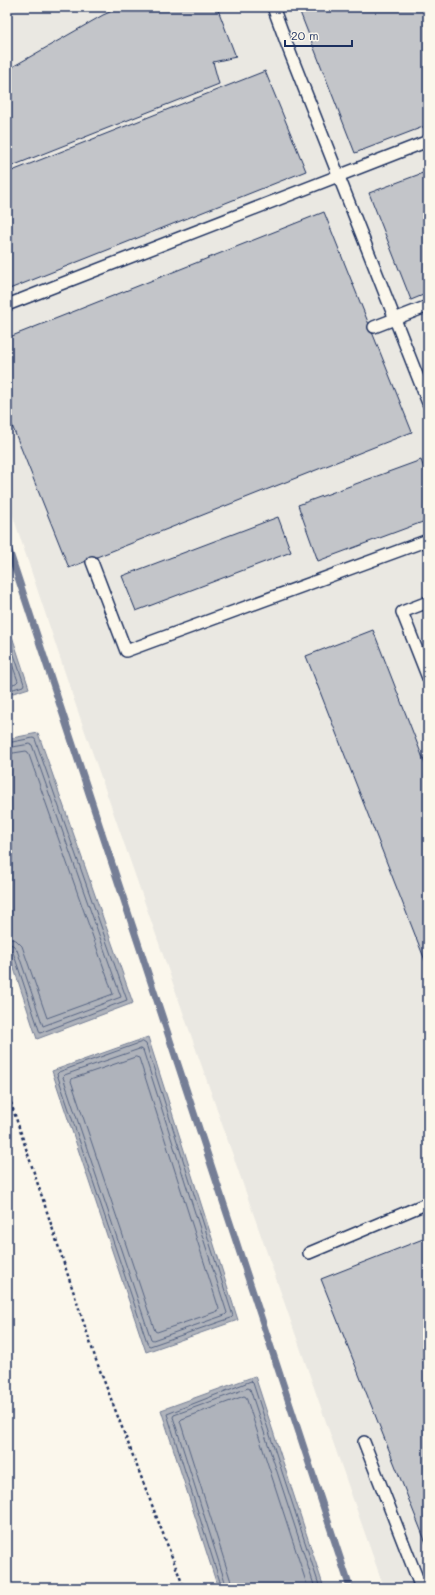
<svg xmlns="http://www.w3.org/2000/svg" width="435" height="1595" font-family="Mali,sans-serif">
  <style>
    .built { fill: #eae8e2 }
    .water { fill: #afb3bb; stroke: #747e96 }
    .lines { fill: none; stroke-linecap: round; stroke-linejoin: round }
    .shore { stroke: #566483; stroke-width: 1 }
    .stream { stroke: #747e96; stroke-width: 7 }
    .building { fill: #c3c5c9; stroke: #1b2f5e }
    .lane-casing { stroke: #1b2f5e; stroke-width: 14 }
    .path { stroke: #1b2f5e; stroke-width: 2.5; stroke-dasharray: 3 3; stroke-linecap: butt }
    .lane { stroke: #fbf7ec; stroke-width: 11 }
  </style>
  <rect width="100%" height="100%" fill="#fbf7ec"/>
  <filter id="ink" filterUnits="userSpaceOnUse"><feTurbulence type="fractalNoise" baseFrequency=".025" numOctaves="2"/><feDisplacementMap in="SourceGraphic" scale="8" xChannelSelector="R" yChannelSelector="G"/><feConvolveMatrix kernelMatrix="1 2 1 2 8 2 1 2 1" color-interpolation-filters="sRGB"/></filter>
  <g filter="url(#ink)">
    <path class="built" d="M22,7H428V1588H384L74,700L7,498V15Z"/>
    <path class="water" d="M7,621L29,688L7,695Z
      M38,733L133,1003L37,1039L7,947V739Z
      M148,1037L238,1320L146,1352L52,1071Z
      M255,1376L324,1588H218L161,1410Z"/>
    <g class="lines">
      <path class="shore" d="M7,634L24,684L23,686L7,691
        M7,650L18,681L16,683L7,686
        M7,743L33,738L35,739L127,1000L40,1033L13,952L10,949H7
        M7,748L30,744L32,745L121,997L43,1026L17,950L13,945L7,944
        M7,754L26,751L28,752L113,994L47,1018L22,946L16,940L7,938
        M143,1042L146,1044L233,1316L231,1318L150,1346L148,1345L57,1074L59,1072Z
        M140,1049L143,1050L227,1313L225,1315L153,1340L151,1339L63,1077L65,1075Z
        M136,1057L139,1058L219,1309L218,1311L157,1332L155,1331L71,1081L72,1079Z
        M222,1588L167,1414L251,1381L253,1383L320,1588
        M227,1588L173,1417L174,1415L248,1388L250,1389L315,1588
        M233,1588L180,1421L182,1419L244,1396L246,1397L308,1588"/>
      <path class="stream" d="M7,544L350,1588"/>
    </g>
    <path class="building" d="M122,7H217L236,57L213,62L219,84L7,168V70L103,15Z
      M298,7H428V125L355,153Z
      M265,71L306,171L7,290V173Z
      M428,171V293L411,300L369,193Z
      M324,212L412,432L69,568L7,413V338Z
      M428,336V349L424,337Z
      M421,460L428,480V520L318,561L298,505Z
      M278,517L291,552L136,611L122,576Z
      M373,630L428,771V968L306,656Z
      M428,1237V1548L321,1279Z"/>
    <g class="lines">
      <defs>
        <path id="lane" d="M273,7L289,50L428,403
          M7,305L428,141
          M374,327L428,306
          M92,562L126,651L428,540
          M428,602L402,612L428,678
          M309,1253L428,1203
          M364,1442L421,1588"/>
      </defs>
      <use href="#lane" class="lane-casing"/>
      <path class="path" d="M7,1091L96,1360L184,1588"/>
      <use href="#lane" class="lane"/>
    </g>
  </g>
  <rect width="435" height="1595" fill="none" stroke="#fbf7ec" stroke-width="24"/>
  <rect x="12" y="12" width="411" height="1571" fill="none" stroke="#1b2f5e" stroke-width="1.5" filter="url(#ink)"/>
  <path d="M285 40v6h67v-6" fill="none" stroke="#1b2f5e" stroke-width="2"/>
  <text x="291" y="40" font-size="12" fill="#1b2f5e" stroke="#fbf7ec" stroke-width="3" paint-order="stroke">20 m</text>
</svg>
